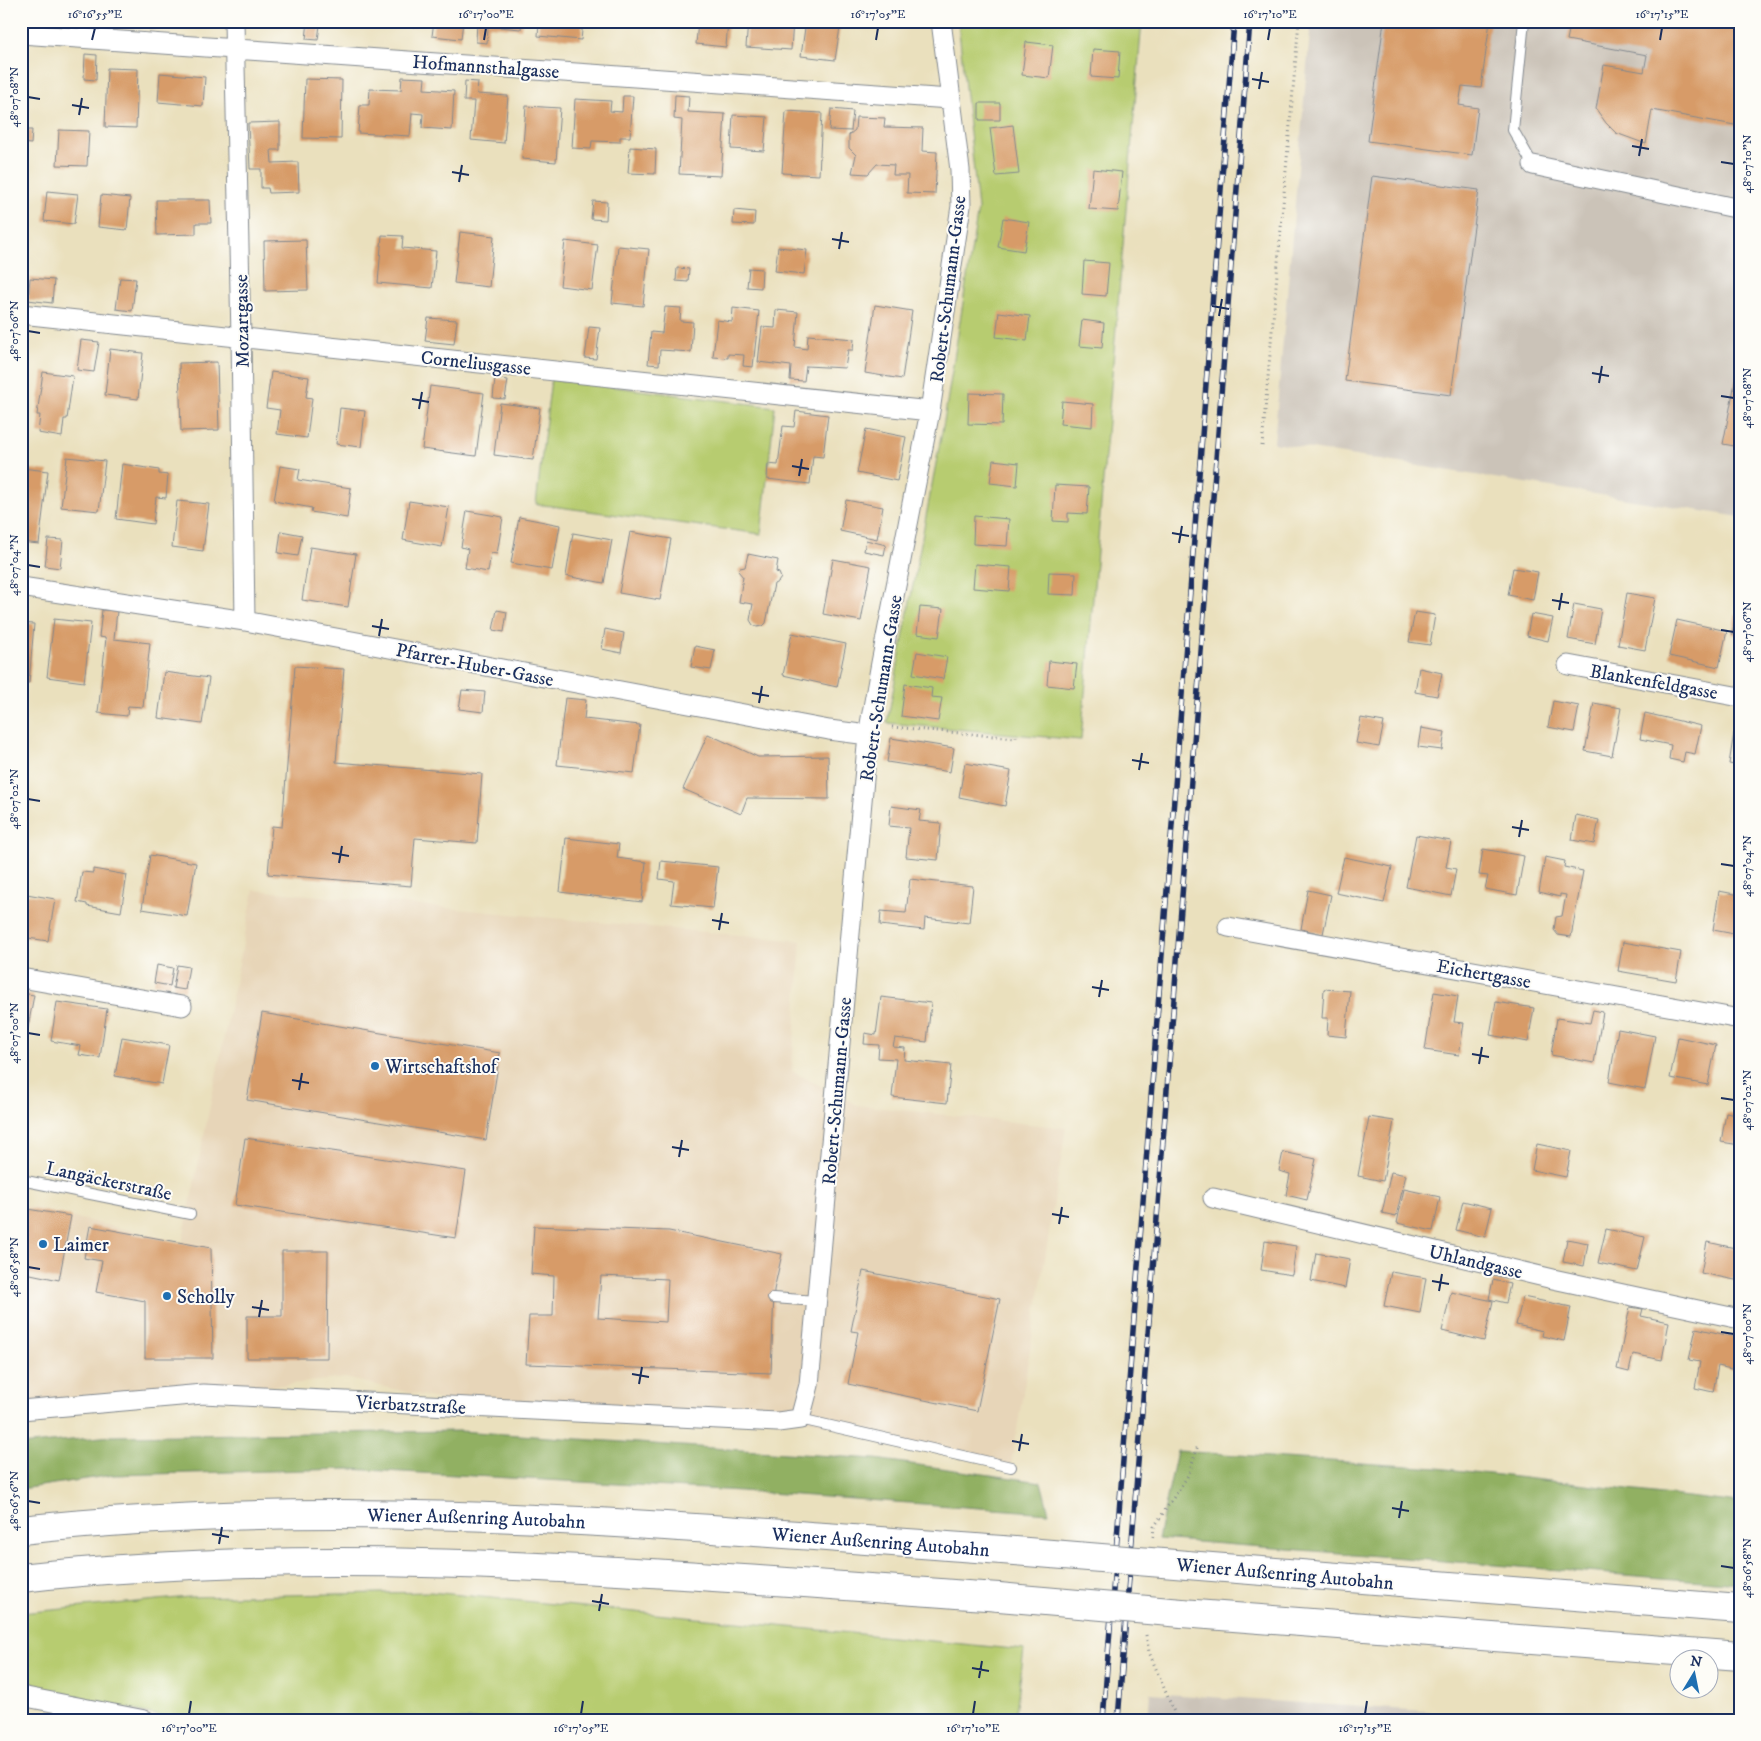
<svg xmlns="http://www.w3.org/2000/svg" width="1761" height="1741" font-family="'IM FELL DW Pica',serif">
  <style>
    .built { fill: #e7d5b8 }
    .industrial { fill: #cbc3b8 }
    .green { fill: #b7cc70; stroke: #697e67 }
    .forest { fill: #91b062; stroke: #567060 }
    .building { fill: #d79b68; fill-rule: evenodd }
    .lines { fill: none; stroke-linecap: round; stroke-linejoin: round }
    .lane-casing { stroke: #82888e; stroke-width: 12 }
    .street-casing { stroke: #82888e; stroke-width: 21 }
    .highway-casing { stroke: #82888e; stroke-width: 30 }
    .path { stroke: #82888e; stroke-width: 3; stroke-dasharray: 1 4; stroke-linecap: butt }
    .lane { stroke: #fff; stroke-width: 10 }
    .street { stroke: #fff; stroke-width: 19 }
    .highway { stroke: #fff; stroke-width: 28 }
    .rail-casing { stroke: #1b2f5e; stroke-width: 5.5 }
    .rail { stroke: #fdfcf7; stroke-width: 4; stroke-dasharray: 11; stroke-linecap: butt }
    .highway-bridge-casing { stroke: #82888e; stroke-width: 30; stroke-linecap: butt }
    .highway-bridge { stroke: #fff; stroke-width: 28 }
    .ticks { fill: none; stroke: #1b2f5e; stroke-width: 2 }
    .poi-dot { fill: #1f6fb2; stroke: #fdfcf7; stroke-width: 2 }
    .labels { text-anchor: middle; stroke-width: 4; stroke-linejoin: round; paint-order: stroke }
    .street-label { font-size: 19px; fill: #1b2f5e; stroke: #fdfcf7 }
    .poi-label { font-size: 19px; fill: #1b2f5e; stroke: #fdfcf7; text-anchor: start }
    .neatline { fill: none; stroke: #1b2f5e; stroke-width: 2 }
    .ticks-label { font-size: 12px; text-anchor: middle; fill: #1b2f5e }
  </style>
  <rect width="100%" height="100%" fill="#fdfcf7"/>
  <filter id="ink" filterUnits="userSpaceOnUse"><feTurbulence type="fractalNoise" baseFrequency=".02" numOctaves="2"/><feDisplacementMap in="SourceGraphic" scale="10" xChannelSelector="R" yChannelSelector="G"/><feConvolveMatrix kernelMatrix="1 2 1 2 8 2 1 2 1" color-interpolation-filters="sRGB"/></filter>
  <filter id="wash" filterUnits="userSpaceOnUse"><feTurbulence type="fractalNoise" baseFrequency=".0096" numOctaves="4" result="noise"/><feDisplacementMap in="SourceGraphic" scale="20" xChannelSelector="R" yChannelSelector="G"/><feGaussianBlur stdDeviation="1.12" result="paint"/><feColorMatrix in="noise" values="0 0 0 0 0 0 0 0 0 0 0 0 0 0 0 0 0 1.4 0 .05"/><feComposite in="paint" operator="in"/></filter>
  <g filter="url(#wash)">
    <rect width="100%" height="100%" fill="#eae0bd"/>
    <path class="built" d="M254,890L801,941L792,1071L857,1105L1066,1128L1011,1467L800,1419L472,1407L345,1378L203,1394L21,1410V1205L182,1243Z"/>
    <path class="industrial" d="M1311,21H1740V517L1274,443Z
      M1150,1693L1561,1720H1148Z"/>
    <path class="green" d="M958,21H1142L1081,740L887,723L944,421L978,209Z
      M551,379L775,407L761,534L536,504Z
      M430,1592L1024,1650L1015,1720H176L21,1683V1613L189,1597Z"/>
    <path class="forest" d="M460,1431L875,1459L1041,1482L1049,1513L741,1491L349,1469L113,1475L21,1489V1445L111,1436Z
      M1177,1451L1438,1468L1740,1503V1584L1158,1539Z"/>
    <g id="blocks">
      <path class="building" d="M308,21H358L357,25L333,23L332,26L320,25L318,40L306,39Z
        M377,21H415V27Z
        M434,21H463L461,39L432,36Z
        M477,21H522L521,29L488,26L487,43L476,42Z
        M539,21H583L581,40L538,36Z
        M698,21H728L726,47L696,44Z
        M748,21H793L791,50L746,47Z
        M806,21H841L835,60L801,56Z
        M1384,21H1490L1481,88L1462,86L1459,105L1478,108L1472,155L1368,141Z
        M1571,21H1740V126L1652,110L1646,144L1616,133L1606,123L1596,109L1604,65L1644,72L1647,55L1567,40Z
        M1026,42L1053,45L1049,78L1022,75Z
        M1093,49L1120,51L1118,79L1091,77Z
        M85,54L97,55L96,80L84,79Z
        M107,68L138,69L136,128L105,127Z
        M160,73L205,77L203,106L158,102Z
        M402,77L425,78L424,89L454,91L452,130L422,128L423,114L412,113L410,136L358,133L360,105H369L370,89L401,90Z
        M305,79L342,80L341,139L303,138Z
        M465,81L478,82L477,94L508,96L504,143L471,140L474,101H464Z
        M675,95L689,96L688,112L725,114L721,176L679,174L682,120L674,119Z
        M623,96H633L630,137H620V142L592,141L591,149L572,148L575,99L611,101L610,111L622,112Z
        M979,103H1000V120H979Z
        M526,106L560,108L556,162L522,159Z
        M831,109L853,111L851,131L829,130Z
        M786,111L822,113L819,175L782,173Z
        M733,115L767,117L764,151L731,149Z
        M856,117L885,118L884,127L923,128L922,151L937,152L935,194L907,193L908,175H893L894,165L877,164L868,174L852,173L856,155L849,148V135L855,130Z
        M280,122V150H271L272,163L298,162L299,192L269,193L268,188H261V169H250L248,123Z
        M1013,125L1019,174L996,176L990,128Z
        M21,130H32L31,144L21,143Z
        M59,130L89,131L87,166L57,165Z
        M630,147L656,149L655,174L628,173Z
        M1093,169L1122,172L1118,211L1089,209Z
        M1372,176L1479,190L1451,395L1345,381Z
        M47,191L78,194L74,224L44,221Z
        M101,195L130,198L127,230L98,227Z
        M156,200H210L211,223H196V234L157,235Z
        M593,201L607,202L606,220L591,219Z
        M734,210L755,212L754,225L733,224Z
        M1003,218L1029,222L1024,251L998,247Z
        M460,232L494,236L489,287L454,283Z
        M382,235L403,236L402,248L436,251L432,288L378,283Z
        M306,240L308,290L265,291L264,241Z
        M565,241L598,245L592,290L560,286Z
        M618,246L649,249L643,306L612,303Z
        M778,247L807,250L804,274L775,271Z
        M1084,261L1109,263L1106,296L1082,294Z
        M677,268L689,269L688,282L676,281Z
        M749,268L762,269L761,288L747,287Z
        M30,278L54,280L52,303L28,300Z
        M120,278L136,279L132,311L116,309Z
        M875,305L912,311L902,379L865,373Z
        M665,307L681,308L680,321L693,322L691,352L660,350L659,365L648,364L651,332L662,333Z
        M733,308L759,311L753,367L743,366L744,355L728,354V358L713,357L717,320L732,322Z
        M776,310L798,312L795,347L807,349L808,335L854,339L853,350H848L845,368L806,366L804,381L790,380L791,366L758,362L762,327L775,328Z
        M999,312L1030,316L1027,341L996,337Z
        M428,318L457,320L454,344L425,341Z
        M1082,320L1104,323L1102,348L1079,346Z
        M589,327L600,328L596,359L585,358Z
        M81,340L99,342L94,372L77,370Z
        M110,349L143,353L138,399L105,395Z
        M217,362L219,430L181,431L179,363Z
        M1739,362H1740V447L1723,444Z
        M43,372L73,376L67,419H64L62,437L38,433L40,415H37Z
        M271,372L309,377L306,397L312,398L307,438L277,434L280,410L266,408Z
        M495,378L508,380L505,399L493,398Z
        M430,386L484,393L476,456L422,449Z
        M969,393L1003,394L1002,425L968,424Z
        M1062,401L1093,404L1092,427L1060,424Z
        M500,403L540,408L533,460L494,455Z
        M340,408L365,411L361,447L336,444Z
        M796,411L828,415L823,457L813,456L810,484L767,479L768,464L778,465L783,426L794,427Z
        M866,429L906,437L897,481L857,473Z
        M67,457L105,461L99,511L61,507Z
        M993,460L1019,463L1017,486L990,483Z
        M122,464L159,470V474L168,475L166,498L156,497L153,524L116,519Z
        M280,466L300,469L298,480L351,488L347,518L311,512L312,508L274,501Z
        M21,468L48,471L39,544L21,542Z
        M1055,485L1089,487L1087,514L1068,513V522L1053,521Z
        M846,500L883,507L877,539L840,531Z
        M177,501L209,504L203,551L172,547Z
        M409,501L449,507L442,547L403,540Z
        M467,511L503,517L497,554L491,553L488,572L465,568L468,549L461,547Z
        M974,516L1009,519L1007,546L973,544Z
        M519,517L560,525L552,570L511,563Z
        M281,531L302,535L298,556L278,553Z
        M630,532L671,539L660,600L619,593Z
        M573,533L612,540L604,583L566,576Z
        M48,539L63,540L60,568L45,566Z
        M866,540L886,545L884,555L864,551Z
        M310,547L356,554L348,607L302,600Z
        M748,554L778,560L776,572L779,573L781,578L778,582L774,584L766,623L763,626L757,627L753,625L750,620L753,604L739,602L743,577L738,571L740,568L745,567Z
        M833,559L871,566L861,621L823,614Z
        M975,564L1011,567L1009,591L973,588Z
        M1513,568L1538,572L1533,600L1508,595Z
        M1049,572L1076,573L1075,595L1048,594Z
        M1627,593L1655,598L1645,650L1618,645Z
        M1574,604L1601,609L1595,644L1568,639Z
        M920,607L943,609L939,637L917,634Z
        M102,610L117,611L114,639L150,643L143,707L128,706L127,716L98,713L106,638L99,637Z
        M497,610L507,612L504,632L493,630Z
        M1415,612L1435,615L1430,645L1409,642Z
        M1531,614L1553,618L1548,641L1527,636Z
        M1736,614L1740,615V636L1732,634Z
        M54,619L91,623L84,682L47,677Z
        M1677,620L1727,631L1719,667L1669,656Z
        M21,623L34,624L29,683L21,682Z
        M605,629L624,633L621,653L602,649Z
        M792,633L846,644L837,687L783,675Z
        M695,646L715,650L711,670L691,667Z
        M917,652L947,657L943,679L913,674Z
        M1049,661L1077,664L1074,688L1047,685Z
        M295,666L344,669L336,762L482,774L477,843L415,838L411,886L268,874L272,826L282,827Z
        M1419,668L1442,673L1437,696L1415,692Z
        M164,672L209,678L202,724L158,718Z
        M905,684L932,688L931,697L942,698L938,721L901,716Z
        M462,690L485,692L483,712L459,709Z
        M565,698L586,700L584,719L640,725L634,773L557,765Z
        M1553,701L1579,706L1574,732L1548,727Z
        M1594,703L1621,708L1612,756L1585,751Z
        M1645,713L1701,726L1695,754L1685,752L1683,762L1669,759L1671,745L1640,739Z
        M1361,718L1384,722L1379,747L1356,743Z
        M1421,728L1445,732L1442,750L1418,747Z
        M1734,733L1740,734V766L1729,764Z
        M708,734L758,757L828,756L829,799L747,798L741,814L683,789Z
        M891,738L954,748L950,772L887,762Z
        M965,763L1011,771L1005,806L959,797Z
        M891,806L921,810L919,821L941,823L938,860L906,857L909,828L889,826Z
        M1576,815L1599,820L1594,844L1572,840Z
        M1416,835L1451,841L1446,867L1456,869L1451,896L1406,887Z
        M566,838L619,844L617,858L646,862L642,902L560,892Z
        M1483,849L1524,856L1517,895L1485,889L1488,876L1479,875Z
        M150,855L196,863L187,916L142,909Z
        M1344,857L1392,867L1384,903L1336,893Z
        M1545,857L1565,861L1564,867L1583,871L1571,937L1558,935L1554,930L1556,917L1562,916L1566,895L1560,894V897L1539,892Z
        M661,861L718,867L713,908L671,904L674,881L659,879Z
        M93,869L127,875L121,912L87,906V904L77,902L82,872L93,873Z
        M910,879L973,886L969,923L925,918L924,930L880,925L881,911L906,913Z
        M1308,890L1331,895L1323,934L1301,929Z
        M1719,891L1740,895V935L1713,930Z
        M21,893L55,899L48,941L21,937Z
        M1623,942L1681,952L1676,981L1618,971Z
        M157,965L173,968L170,986L154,983Z
        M177,965L189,967L185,990L173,988Z
        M1324,989L1350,991L1346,1037L1327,1035L1328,1018H1322Z
        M1434,992L1458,996L1454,1022L1464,1023L1459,1055L1425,1050Z
        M21,993L34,995L25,1043L21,1042Z
        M881,997L931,1003L927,1042L895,1038L893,1047L905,1048L904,1060L951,1065L947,1103L892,1097L896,1059L878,1058L879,1045L864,1044L865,1033L876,1035Z
        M57,1002L107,1009L100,1058L79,1055L81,1046L51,1041Z
        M1496,1002L1534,1008L1528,1042L1490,1035Z
        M1593,1010L1603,1012L1594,1063L1551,1055L1557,1018L1590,1023Z
        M262,1013L500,1053L486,1140L247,1100Z
        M1618,1029L1655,1036L1645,1089L1609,1082Z
        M122,1037L169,1045L162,1084L115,1076Z
        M1678,1037L1716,1045L1708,1085L1670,1078Z
        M1726,1113L1740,1116V1145L1721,1142Z
        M1369,1117L1394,1121L1383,1181L1358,1176Z
        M245,1138L466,1171L456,1238L235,1205Z
        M1537,1144L1571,1151L1566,1177L1532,1170Z
        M1283,1152L1316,1159L1307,1200L1286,1195L1290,1174L1279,1171Z
        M1391,1172L1406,1175L1396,1216L1382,1213Z
        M1404,1189L1440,1197L1433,1231L1397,1223Z
        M1463,1201L1492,1208L1485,1237L1456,1230Z
        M21,1208L71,1216L59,1280L21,1272Z
        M90,1226L211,1248L213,1358H145V1301L96,1292L102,1261L84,1258Z
        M534,1226L669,1231L782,1254L774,1290L771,1373L526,1364L529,1316H553L554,1276L531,1274ZM601,1276L668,1279L666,1322L598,1318Z
        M1606,1229L1645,1237L1637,1271L1598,1263Z
        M1567,1239L1588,1243L1584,1266L1563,1262Z
        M1265,1241L1296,1246L1292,1275L1261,1270Z
        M1707,1242L1740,1249V1281L1701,1273Z
        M282,1251H328L327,1358H247V1316H282Z
        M1316,1253L1350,1259L1345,1288L1311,1281Z
        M863,1271L1000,1299L977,1411L848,1384L858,1332L851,1331Z
        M1391,1272L1426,1278L1420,1313L1384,1306Z
        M1493,1280L1510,1284L1506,1303L1489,1299Z
        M1451,1292L1493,1301L1484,1341L1442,1331Z
        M1523,1297L1571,1307L1564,1341L1542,1336L1543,1331L1516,1325Z
        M1630,1307L1643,1309L1641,1316L1669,1322L1662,1360L1633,1354L1629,1372L1617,1369Z
        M1696,1328L1740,1338V1371L1718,1366L1713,1392L1695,1388L1700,1362L1689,1360Z"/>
    </g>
  </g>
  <g filter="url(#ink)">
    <use href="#blocks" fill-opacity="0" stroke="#82888e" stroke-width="1"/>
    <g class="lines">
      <defs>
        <path id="lane" d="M1524,21L1513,130L1533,165
          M21,1180L190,1214
          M773,1298L817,1301
          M800,1419L1011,1467"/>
        <path id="street" d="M234,21L241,337L245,621
          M21,34L950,99
          M1533,165L1740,209
          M21,314L930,411
          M21,587L245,621L829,730L868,735
          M1568,665L1740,697
          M1228,927L1740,1019
          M21,978L182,1006
          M1213,1198L1553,1279L1740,1319
          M21,1410L203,1394L778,1422L800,1419L809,1385L868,735L881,663L930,411L961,206L960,170L941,21
          M21,1696L145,1720"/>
        <g id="highway">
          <path id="s1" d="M21,1530C348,1494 676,1527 1002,1550"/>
          <path d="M1187,1565L1740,1609"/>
          <path d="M21,1578C347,1542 674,1575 999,1597"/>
          <path d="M1182,1613L1740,1656"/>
        </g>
      </defs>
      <use href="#lane" class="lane-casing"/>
      <use href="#street" class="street-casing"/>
      <use href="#highway" class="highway-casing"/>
      <path class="path" d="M1262,446L1299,21
        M892,727L1016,738V735
        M1153,1537L1154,1527L1189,1474L1198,1445
        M1146,1635L1149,1652L1174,1712V1720"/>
      <use href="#lane" class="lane"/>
      <use href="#street" class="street"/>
      <use href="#highway" class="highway"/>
      <defs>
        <path id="rail" d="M1103,1720L1234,21
          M1118,1720L1250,21"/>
      </defs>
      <use href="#rail" class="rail-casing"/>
      <use href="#rail" class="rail"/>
      <defs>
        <path id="highway-bridge" d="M1002,1550L1187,1565
          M999,1597L1182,1613"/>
      </defs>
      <use href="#highway-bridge" class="highway-bridge-casing"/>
      <use href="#highway-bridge" class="highway-bridge"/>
    </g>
  </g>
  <path class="ticks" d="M92,40L95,28M484,40L486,28M876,40L878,28M1268,40L1270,28M1660,40L1662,28M1252,79L1269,82M1259,89L1262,72M28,97L40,99M72,105L89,108M79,115L82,98M1632,146L1649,149M1639,156L1642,139M1721,162L1734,164M452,172L469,175M459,182L462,165M832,239L849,242M839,249L842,232M1212,306L1229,309M1219,316L1222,299M28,331L40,333M1592,373L1609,376M1599,383L1602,366M1721,396L1734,398M412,399L429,402M419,409L422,392M792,466L809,469M799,476L802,459M1172,533L1189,536M1179,543L1182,526M28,565L40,567M1552,600L1569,603M1559,610L1562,593M372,626L389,629M1721,630L1734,632M379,636L382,619M752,693L769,696M759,703L762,686M1132,760L1149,763M1139,770L1142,753M28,799L40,801M1512,827L1529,830M1519,837L1522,820M332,853L349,856M339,863L342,846M1721,864L1734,866M712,920L729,923M719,930L722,913M1092,987L1109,990M1099,997L1102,980M28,1033L40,1035M1472,1054L1489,1057M1479,1064L1482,1047M292,1080L309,1083M299,1090L302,1073M1721,1098L1734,1100M672,1147L689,1150M679,1157L682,1140M1052,1214L1069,1217M1059,1224L1062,1207M28,1267L40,1269M1432,1281L1449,1284M1439,1291L1442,1274M252,1307L269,1310M259,1317L262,1300M1721,1332L1734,1334M632,1374L649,1377M639,1384L642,1367M1012,1441L1029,1444M1019,1451L1022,1434M28,1501L40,1503M1392,1508L1409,1511M1399,1518L1402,1501M212,1534L229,1537M219,1544L222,1527M1721,1566L1734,1568M592,1601L609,1604M599,1611L602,1594M972,1668L989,1671M979,1678L982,1661M189,1714L191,1701M581,1714L583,1701M973,1714L975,1701M1365,1714L1367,1701"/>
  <g class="poi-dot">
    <circle cx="375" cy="1066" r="5"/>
    <circle cx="43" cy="1244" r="5"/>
    <circle cx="167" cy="1296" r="5"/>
  </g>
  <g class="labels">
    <g class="street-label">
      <text transform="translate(486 66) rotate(4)" y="7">Hofmannsthalgasse</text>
      <text transform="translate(947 289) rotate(-83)" y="7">Robert-Schumann-Gasse</text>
      <text transform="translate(241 321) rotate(-91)" y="7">Mozartgasse</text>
      <text transform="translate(476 362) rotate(6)" y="7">Corneliusgasse</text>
      <text transform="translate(475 664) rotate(11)" y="7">Pfarrer-Huber-Gasse</text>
      <text transform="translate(1654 681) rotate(10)" y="7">Blankenfeldgasse</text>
      <text transform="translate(880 688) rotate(-81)" y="7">Robert-Schumann-Gasse</text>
      <text transform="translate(1484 973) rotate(10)" y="7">Eichertgasse</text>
      <text transform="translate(836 1091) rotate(-85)" y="7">Robert-Schumann-Gasse</text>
      <text transform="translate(109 1180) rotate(12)" y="7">Langäckerstraße</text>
      <text transform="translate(1476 1261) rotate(13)" y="7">Uhlandgasse</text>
      <text transform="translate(411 1404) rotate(3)" y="7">Vierbatzstraße</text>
      <text dy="7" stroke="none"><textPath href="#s1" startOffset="456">Wiener Außenring Autobahn</textPath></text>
      <text dy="7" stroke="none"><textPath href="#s1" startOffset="861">Wiener Außenring Autobahn</textPath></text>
      <text transform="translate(1285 1573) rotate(5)" y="7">Wiener Außenring Autobahn</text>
    </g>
    <g class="poi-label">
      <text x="385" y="1073">Wirtschaftshof</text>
      <text x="53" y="1251">Laimer</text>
      <text x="177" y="1303">Scholly</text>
    </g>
  </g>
  <rect width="1761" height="1741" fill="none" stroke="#fdfcf7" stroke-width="55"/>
  <g transform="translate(1694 1674) rotate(10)"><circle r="24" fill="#fdfcf7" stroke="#a3aaba"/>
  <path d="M0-4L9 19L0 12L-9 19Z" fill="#1f6fb2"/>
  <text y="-8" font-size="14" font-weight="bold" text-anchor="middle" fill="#1b2f5e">N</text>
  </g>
  <rect x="28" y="28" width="1706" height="1686" class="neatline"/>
  <g class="ticks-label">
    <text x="95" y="18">16°16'55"E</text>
    <text x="486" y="18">16°17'00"E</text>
    <text x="878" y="18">16°17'05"E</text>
    <text x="1270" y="18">16°17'10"E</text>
    <text x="1662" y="18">16°17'15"E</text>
    <text transform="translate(14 97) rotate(-90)" y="4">48°07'08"N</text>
    <text transform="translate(1747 164) rotate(-90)" y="4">48°07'10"N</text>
    <text transform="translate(14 331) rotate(-90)" y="4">48°07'06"N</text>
    <text transform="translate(1747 398) rotate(-90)" y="4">48°07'08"N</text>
    <text transform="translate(14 565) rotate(-90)" y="4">48°07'04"N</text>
    <text transform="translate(1747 632) rotate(-90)" y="4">48°07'06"N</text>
    <text transform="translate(14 799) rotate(-90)" y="4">48°07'02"N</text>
    <text transform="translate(1747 866) rotate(-90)" y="4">48°07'04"N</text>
    <text transform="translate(14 1033) rotate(-90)" y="4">48°07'00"N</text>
    <text transform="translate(1747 1100) rotate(-90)" y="4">48°07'02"N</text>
    <text transform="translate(14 1267) rotate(-90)" y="4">48°06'58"N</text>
    <text transform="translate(1747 1334) rotate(-90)" y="4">48°07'00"N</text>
    <text transform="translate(14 1501) rotate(-90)" y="4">48°06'56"N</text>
    <text transform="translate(1747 1568) rotate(-90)" y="4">48°06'58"N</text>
    <text x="189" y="1732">16°17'00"E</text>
    <text x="581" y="1732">16°17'05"E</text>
    <text x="973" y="1732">16°17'10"E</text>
    <text x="1365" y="1732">16°17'15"E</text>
  </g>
</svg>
